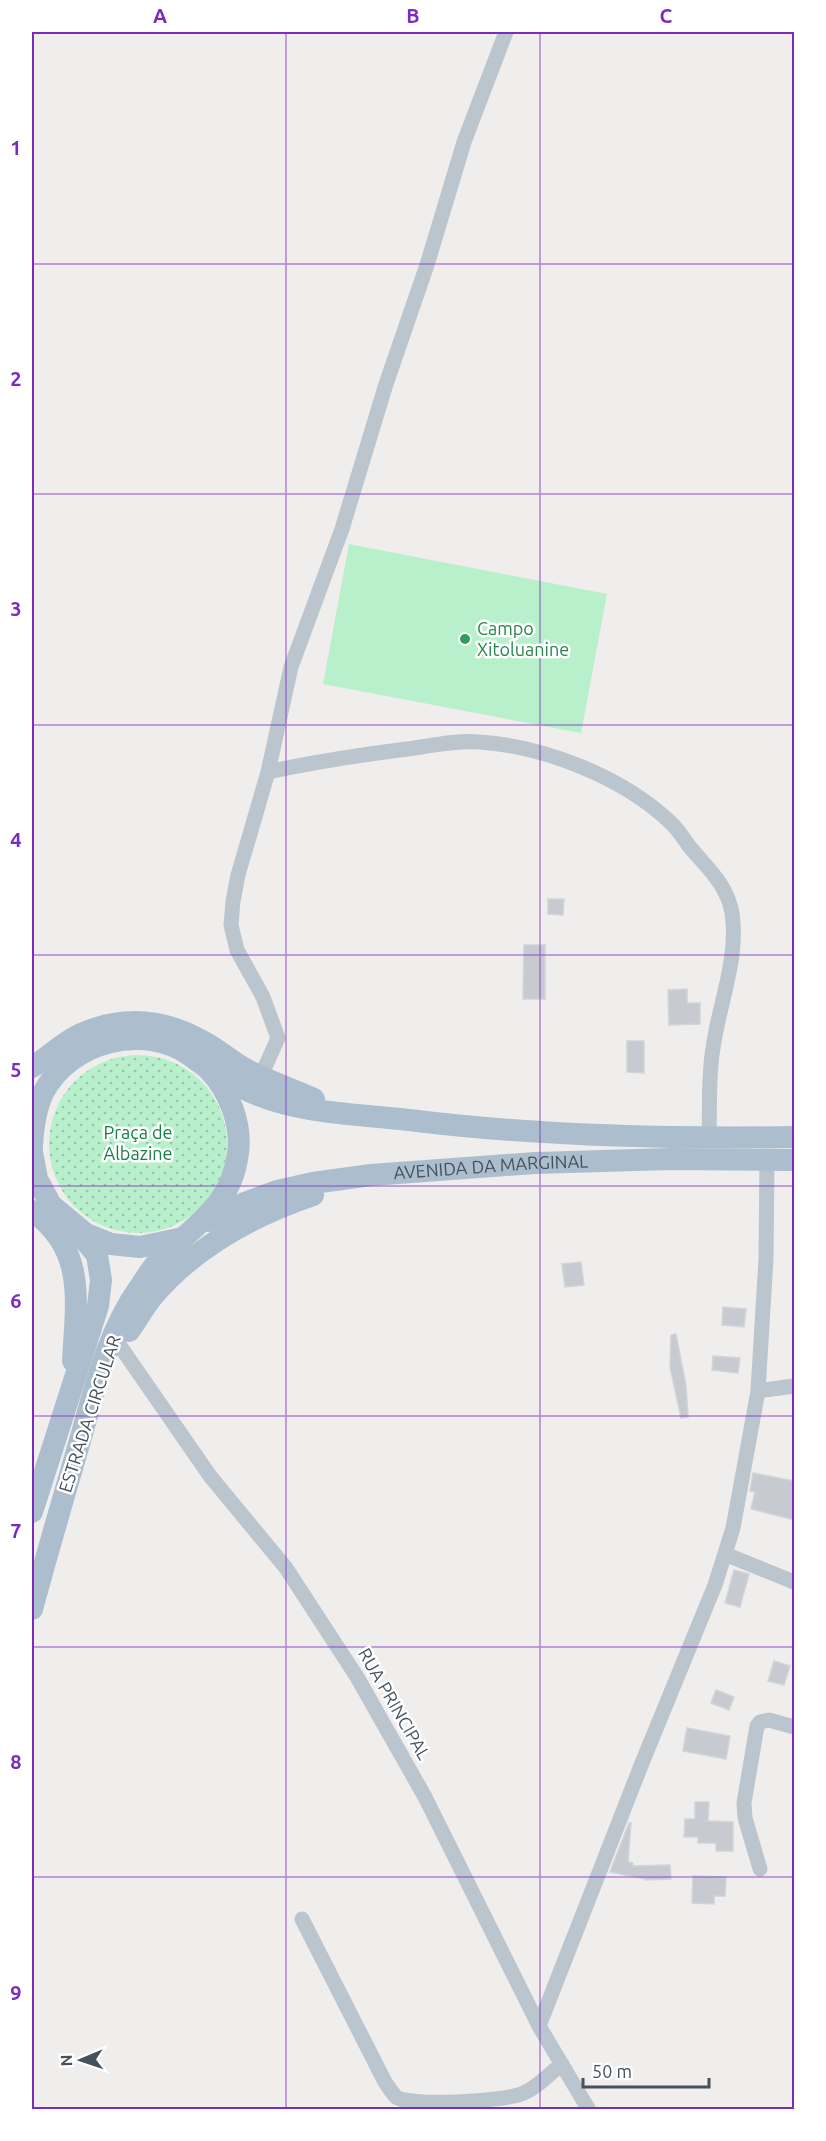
<svg xmlns="http://www.w3.org/2000/svg" width="826" height="2141" font-family="Ubuntu,sans-serif">
  <style>
    .grass { fill: url(#grass-dots) }
    .pitch { fill: #b9f0cc }
    .building { fill: #c7cad0; stroke: #d1d4d9; stroke-width: 1.5 }
    .lines { fill: none; stroke-linecap: round; stroke-linejoin: round }
    .minor { stroke: #bbc5cd; stroke-width: 15 }
    .primary { stroke: #acbece; stroke-width: 22 }
    .grid { fill: none; stroke: #7b2cbf; stroke-width: 1.5; stroke-opacity: 0.55 }
    .leisure-dot { fill: #2e9e5b; stroke: #fff; stroke-width: 2 }
    .labels { text-anchor: middle; stroke-width: 5; stroke-linejoin: round; paint-order: stroke }
    .leisure-label { font-size: 18px; fill: #27864d; stroke: #fff; text-anchor: start }
    .park-label { font-size: 18px; fill: #137f45; stroke: #fff }
    .street-label { font-size: 18px; fill: #45515b; stroke: #fff }
    .neatline { fill: none; stroke: #7b2cbf; stroke-width: 2 }
    .grid-label { font-size: 20px; text-anchor: middle; font-weight: bold; fill: #7b2cbf }
  </style>
  <defs>
    <pattern id="grass-dots" width="8" height="8" patternUnits="userSpaceOnUse" patternTransform="scale(1.5)"><rect width="8" height="8" fill="#b9f0cc"/><path d="M2 2h.1M6 6h.1" fill="none" stroke="#98c5a9" stroke-width="1.8" stroke-linecap="round"/></pattern>
  </defs>
  <rect width="100%" height="100%" fill="#f0eded"/>
  <path class="grass" d="M49 1144a89 89 0 1 1 178 0a89 89 0 1 1-178 0Z"/>
  <path class="pitch" d="M349,544L607,594L581,733L323,684Z"/>
  <path class="building" d="M548,899H564L563,915L548,914Z
    M524,945H545V999H523Z
    M687,989V1003H700V1024L669,1025L668,990Z
    M627,1041H644V1073L627,1072Z
    M581,1262L584,1285L565,1287L562,1264Z
    M723,1307L746,1309L744,1327L722,1325Z
    M676,1334L686,1385L688,1417L681,1418L670,1367L671,1335Z
    M713,1356L740,1358L738,1373L712,1370Z
    M753,1473L795,1481V1520L751,1509L755,1492L750,1491Z
    M734,1570L749,1574L740,1607L725,1603Z
    M774,1661L790,1666L784,1685L768,1681Z
    M716,1690L734,1697L729,1710L711,1703Z
    M687,1728L730,1736L726,1759L683,1751Z
    M695,1802H709L708,1821L733,1822V1851H716V1843H698V1837H684L685,1819H695Z
    M629,1823H631L628,1862L633,1863L632,1866L670,1865L671,1879L645,1880V1879L610,1872Z
    M693,1876L726,1877L725,1896H714V1904L692,1903Z"/>
  <g class="lines">
    <path class="minor" d="M268,772C314,762 360,755 407,749C430,746 456,740 479,742C544,746 622,777 669,821C677,828 683,837 689,846C707,868 727,884 732,913C739,958 719,1004 713,1048C708,1077 710,1108 709,1138
      M261,1076L278,1038L263,997L237,950L231,925L233,901L238,875L268,772L291,667L342,529L386,384L427,265L464,142L506,32
      M120,1346L210,1476L286,1568L357,1677L425,1797L539,2026L589,2110
      M758,1391L794,1386
      M725,1554L794,1582
      M760,1869L745,1818L744,1803L757,1726L760,1722L769,1720L794,1727
      M302,1919L385,2082C388,2086 392,2093 396,2097C411,2107 503,2101 521,2094C536,2089 549,2074 562,2064
      M539,2026L642,1763L715,1585L733,1528L758,1391L766,1259L767,1160"/>
    <g class="primary">
      <path d="M32,1067C49,1057 63,1042 81,1034C124,1015 164,1019 204,1042C219,1050 232,1062 247,1070C268,1081 292,1089 314,1099"/>
      <path d="M213,1071C226,1078 239,1087 253,1093C301,1114 358,1114 409,1120C537,1136 666,1139 794,1137"/>
      <path d="M32,1146C33,1128 35,1110 43,1093C70,1041 144,1022 191,1056C197,1061 204,1065 209,1070C229,1091 242,1124 238,1153C231,1209 192,1225 157,1263C150,1270 145,1280 139,1288C107,1333 94,1392 79,1444C63,1499 47,1554 32,1609"/>
      <path d="M32,1152L37,1179L51,1205L86,1234L111,1244L140,1247L183,1238"/>
      <path d="M32,1211C87,1249 76,1303 73,1361"/>
      <path id="s1" d="M208,1221L242,1204L277,1191L313,1183L371,1175L535,1163L670,1159L794,1160"/>
      <path d="M129,1331C137,1320 144,1307 153,1296C195,1247 251,1216 313,1195"/>
      <path d="M32,1512L98,1306L101,1280L97,1255L64,1216"/>
    </g>
  </g>
  <path class="grid" d="M286,32V2110M540,32V2110M32,264H794M32,494H794M32,725H794M32,955H794M32,1186H794M32,1416H794M32,1647H794M32,1877H794"/>
  <circle class="leisure-dot" cx="465" cy="639" r="6"/>
  <g class="labels">
    <g class="leisure-label">
      <text x="477" y="635">Campo<tspan x="477" dy="21">Xitoluanine</tspan></text>
    </g>
    <g class="park-label">
      <text x="138" y="1139">Praça de<tspan x="138" dy="21">Albazine</tspan></text>
    </g>
    <g class="street-label">
      <text dy="6" stroke="none"><textPath href="#s1" startOffset="291">AVENIDA DA MARGINAL</textPath></text>
      <text transform="translate(90 1414) rotate(-72)" y="6">ESTRADA CIRCULAR</text>
      <text transform="translate(394 1704) rotate(60)" y="6">RUA PRINCIPAL</text>
    </g>
  </g>
  <rect width="826" height="2141" fill="none" stroke="#ffffff" stroke-width="66"/>
  <g transform="translate(81 2060) rotate(268)" stroke="#ffffff" stroke-width="4.5" paint-order="stroke">
  <path d="M0-4.5L10 22L0 15L-10 22Z" fill="#45515b"/>
  <text y="-9" font-size="16" font-weight="bold" text-anchor="middle" fill="#45515b">N</text>
  </g>
  <path d="M583 2078v9h126v-9" fill="none" stroke="#45515b" stroke-width="3"/>
  <text x="592" y="2078" font-size="18" fill="#45515b" stroke="#ffffff" stroke-width="4.5" paint-order="stroke">50 m</text>
  <rect x="33" y="33" width="760" height="2075" class="neatline"/>
  <g class="grid-label">
    <text x="160" y="23">A</text>
    <text x="413" y="23">B</text>
    <text x="666" y="23">C</text>
    <text x="16" y="155">1</text>
    <text x="16" y="386">2</text>
    <text x="16" y="616">3</text>
    <text x="16" y="847">4</text>
    <text x="16" y="1077">5</text>
    <text x="16" y="1308">6</text>
    <text x="16" y="1538">7</text>
    <text x="16" y="1769">8</text>
    <text x="16" y="2000">9</text>
  </g>
</svg>
